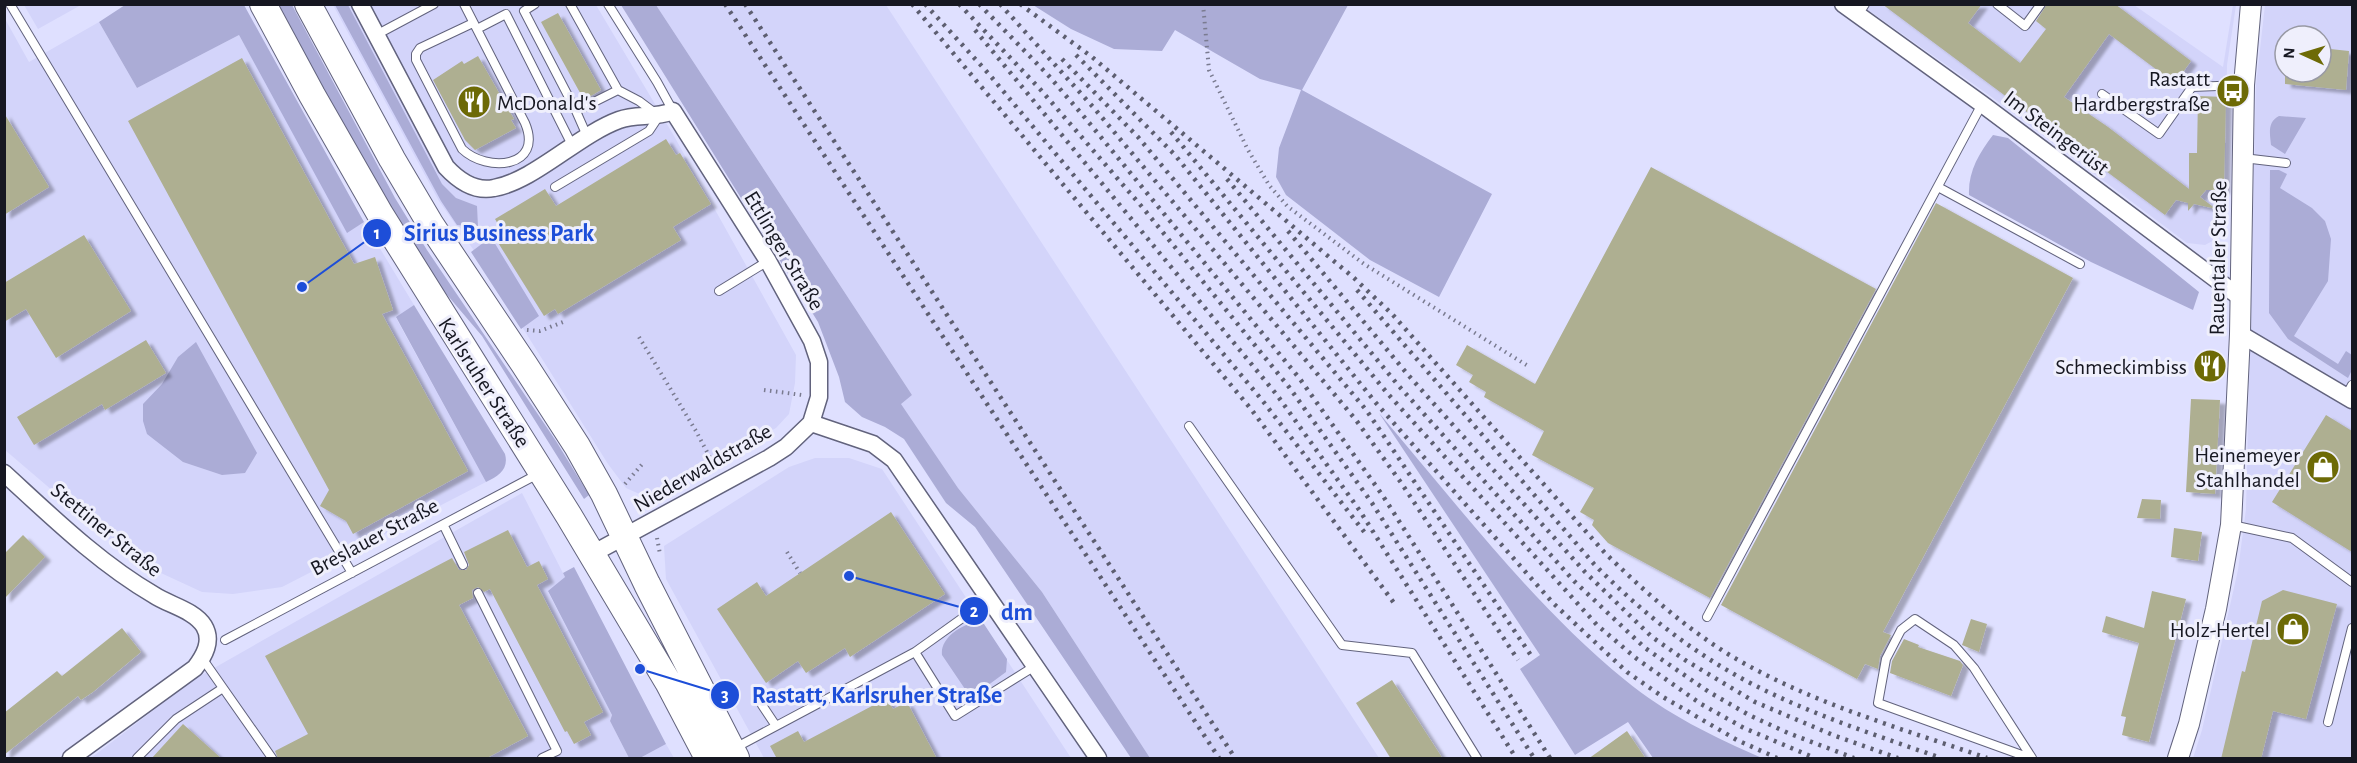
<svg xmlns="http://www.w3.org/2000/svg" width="2357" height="763" font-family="'Alegreya Sans',sans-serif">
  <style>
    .built { fill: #d3d4fa; fill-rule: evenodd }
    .green { fill: #abacd6 }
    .building { fill: #aeaf91; filter: url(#shadow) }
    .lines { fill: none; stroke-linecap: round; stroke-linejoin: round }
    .service-casing { stroke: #62637d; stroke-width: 10 }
    .minor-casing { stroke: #62637d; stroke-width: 19 }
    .tertiary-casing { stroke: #62637d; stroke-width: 22 }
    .primary-casing { stroke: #62637d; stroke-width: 28 }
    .path { stroke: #7a7b90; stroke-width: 4; stroke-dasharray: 1.5 4.5; stroke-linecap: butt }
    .service { stroke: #fff; stroke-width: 8 }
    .minor { stroke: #fff; stroke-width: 16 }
    .tertiary { stroke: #fff; stroke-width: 20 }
    .primary { stroke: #fff; stroke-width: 26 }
    .rail { stroke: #5d5e70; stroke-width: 4.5; stroke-dasharray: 3 6; stroke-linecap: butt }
    .labels { text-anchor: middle; stroke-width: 6; stroke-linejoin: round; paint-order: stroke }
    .poi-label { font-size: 22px; fill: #161721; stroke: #efeffc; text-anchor: end }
    .street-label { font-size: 22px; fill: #161721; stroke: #efeffc }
    .leader { fill: none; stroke: #1d4ed8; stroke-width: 2 }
    .callout-dot { fill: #1d4ed8; stroke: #efeffc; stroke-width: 2 }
    .mark-label { font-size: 18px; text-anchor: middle; font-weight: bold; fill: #fff }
    .callout-label { font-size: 24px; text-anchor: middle; font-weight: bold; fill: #1d4ed8; stroke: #efeffc; stroke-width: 6; stroke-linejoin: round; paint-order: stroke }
  </style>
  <defs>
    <filter id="shadow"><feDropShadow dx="6" dy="4" stdDeviation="1.5" flood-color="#0004"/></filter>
  </defs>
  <rect width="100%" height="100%" fill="#dfe0ff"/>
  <path class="built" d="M24,5H81L38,29Z
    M333,5H596L674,136L796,355L795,383L789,414L776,428L657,495L644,496L626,488L608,464L475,252L439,201Z
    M656,5H886L1379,758H1150L1042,592L958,488L900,403L912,395Z
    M1861,5H2134L2223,67L2233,5H2236L2227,65L2224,226L2218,238L2205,245L2187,243L1989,95Z
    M2265,5H2352V758H2193L2202,730L2238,570L2246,509L2256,85ZM2285,36H2321V72H2285Z
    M4,17L29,62L99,22L137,88L239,35L347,232L364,222L414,305L396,318L486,482L282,587L233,594L202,592L135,561L5,450Z
    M815,458H849L882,469L1071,758H764L666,579L664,546L789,467Z
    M522,493L565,577L548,592L612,715L610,721L629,758H91L193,680Z
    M666,744L674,758H640Z"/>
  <path class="green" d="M125,5H244L364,222L347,233L239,35L137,88L99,22Z
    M276,5H292L395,198L427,250L556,441L589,495L584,499L482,336L443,290L384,199Z
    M335,5H348L442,184L456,198L477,206L478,227L457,225L441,201Z
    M621,5H656L912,395L901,404L958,488L1042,592L1150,758H1131L975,527L946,503L904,439L885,427L862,417L845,402L839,377L818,322Z
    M1033,5H1348L1302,90L1492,194L1439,297L1370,260L1286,195L1276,177L1279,148L1301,90L1260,79L1175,30L1162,51L1114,49L1071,29Z
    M2279,116L2306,118L2285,154L2271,145C2270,134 2267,122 2279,116Z
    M1993,135L2008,138L2199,292L2193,310L2091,262L1969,195C1968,172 1979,153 1993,135Z
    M2270,170H2279L2287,174L2280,188L2312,208L2325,221L2331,239L2328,281L2294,336L2338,364L2346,351L2352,355V370L2348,378L2288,339L2269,313Z
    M491,237L539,316L521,329L471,252Z
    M414,305L505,454C509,469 499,476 486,482L396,317Z
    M196,342L257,453L245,473L222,475L183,462L147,434L143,421V404L162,384L178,357Z
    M1379,413C1457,504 1533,605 1625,680C1666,714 1714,737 1762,758H1653L1628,722L1575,755L1520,669L1540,655Z
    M574,567L666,744L640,758H629L610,721L612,715L548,591L565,577L563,573Z
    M976,622L984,624L1007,659L1006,672C993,681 981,694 965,689L942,655C940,638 961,625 976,622Z"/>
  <path class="building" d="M1882,4H1982L1968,23L2020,63L2046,29L2036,21L2047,4H2115L2191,61L2178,79H2169L2109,34L2064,97L2108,127L2189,189V153H2197L2198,96L2226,97L2224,190H2206L2200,197L2216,209L2194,204L2188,211V203L2176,200L2165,215Z
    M558,13L601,90L584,100L541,22Z
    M2321,48L2349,51L2346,90L2285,84V72H2321Z
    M478,56L514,119L511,120L516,128L475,150L465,140L433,80L462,61L464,64Z
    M242,58L354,264L375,257L393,310L382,314L468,471L353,534L346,521L320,506L329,490L128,121Z
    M4,113L49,187L4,215Z
    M666,139L676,155L680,153L711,204L673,227L681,240L558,314L555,309L544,316L497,241L505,236L495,219L545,189L556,206Z
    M1651,167L1876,289L1710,598L1608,543L1592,525L1594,520L1580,512L1594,488L1532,455L1544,431L1484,397L1486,392L1469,382L1473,375L1456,365L1467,345L1535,384Z
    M1936,203L2073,278L1883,632L1891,635L1880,656L1878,669L1865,664L1857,679L1721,605Z
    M84,235L131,311L56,358L26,309L4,322V283Z
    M146,340L166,373L105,410L102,404L34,445L17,417Z
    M2191,399L2220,400L2215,494L2186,492Z
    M2326,415L2352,431V552L2272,502Z
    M2142,499L2161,500L2160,519L2137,518Z
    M891,512L945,594L850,657L845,648L806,673L798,661L766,683L717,609L757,582L766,596Z
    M2174,528L2202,532L2198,561L2171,557Z
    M508,530L527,567L539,561L548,579L537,585L603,712L584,722L591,735L574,744L567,731L565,732L490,589L484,592L478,587L472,590L473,598L459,605L528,736L485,759H278L275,751L308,734L265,656L452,558L459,570H466L469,565L464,552Z
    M23,535L45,557L4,599V554Z
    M2283,590L2337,604L2306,719L2273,711L2261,759H2221L2242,671L2245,672L2262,601Z
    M2152,591L2186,599L2149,742L2122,735L2126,717L2121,716L2139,643L2102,632L2106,616L2144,628Z
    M1971,619L1987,624L1979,652L1962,645Z
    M122,628L141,652L93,692L81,700L78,696L4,755V713L57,671L62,676Z
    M1904,639L1919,645L1918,647L1960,661L1963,665L1951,696L1890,673L1892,661Z
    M1392,680L1443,759H1391L1356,703Z
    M887,698L893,709L907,702L937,759H774L776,757L770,746L798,731L804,742Z
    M183,724L222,759H151Z
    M1627,731L1646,759H1588Z"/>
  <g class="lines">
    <defs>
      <path id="service" d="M10,4L352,573
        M464,4L525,123C544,168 487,173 462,149L416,60V54L420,48L473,23
        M535,4L524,11L576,111L618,90
        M608,4L657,82L673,111
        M1997,4L2025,26L2041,4
        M1858,15L1865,4
        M477,29L506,14L572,145
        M376,35L434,4
        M2102,94L2159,134L2192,87L2243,85
        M576,111L587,136
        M2243,158L2286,163
        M555,187L649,131L659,116L639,101L618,90L570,4
        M1938,187L2080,264
        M719,291L768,261
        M2346,396L2352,385
        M1189,426L1342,645L1412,653L1477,758
        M2232,525L2292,538L2352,582
        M444,526L463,565
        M478,593L557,751L542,758
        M989,599L915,652L955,716L1035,666
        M1707,617L1982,104
        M225,640L540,473
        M202,658L272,758
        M762,705L776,726
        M2328,722L2352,628
        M733,749L915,652
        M137,758L176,719L223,688
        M2030,758L1878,703L1886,659L1901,630L1915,619L1954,645L1974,668L2032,758"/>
      <path id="minor" d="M360,4L446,167C458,180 475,192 494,188C534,181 578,135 619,120C637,113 653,119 673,111L768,261L812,341L819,362V397L811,423
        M1843,4L1982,104L2241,298
        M2240,334L2352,400
        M4,473C51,516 99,563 154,595C169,605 194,610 204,626C213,641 204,656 195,668L71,758
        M592,554L769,458L786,447L811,423L873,444L894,460L1098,758"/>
      <path id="tertiary" d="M2178,758L2189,724L2216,609L2231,525L2240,334L2244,85L2251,4"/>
      <path id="primary" d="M263,4L312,95L380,214L569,516L668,682L708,758
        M308,4L392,159L431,225L524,364L577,446L604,494L647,584L736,758"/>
    </defs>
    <use href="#service" class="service-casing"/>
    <use href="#minor" class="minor-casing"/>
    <use href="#tertiary" class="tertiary-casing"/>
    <use href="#primary" class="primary-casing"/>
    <path class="path" d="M1203,4L1209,70L1248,150L1269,185L1287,206L1364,264L1528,366
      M527,330L540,331L563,322
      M639,337L696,431L716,469
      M764,390L802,395
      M625,484L644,462
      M657,538L660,554
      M787,552L800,573"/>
    <use href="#service" class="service"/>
    <use href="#minor" class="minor"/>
    <use href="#tertiary" class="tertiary"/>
    <use href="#primary" class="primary"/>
    <path class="rail" d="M725,4L1219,758
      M745,4L1235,758
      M912,4L1251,409L1394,603
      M925,4L988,73L1262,400L1365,533
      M959,4L1040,89L1143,208L1289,387L1372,503L1534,758
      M979,4L1048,75L1086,119L1300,379L1383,496L1550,758
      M1000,4L1094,108L1356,420L1402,484L1518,660
      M1020,4L1092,57L1354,278L1392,314L1605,553C1643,590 1683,626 1728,654C1807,702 1900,728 1987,758
      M975,30L1277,395L1360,511L1516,758
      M1076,55L1175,155L1376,403L1553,603L1627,672L1663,697L1737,740L1777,758
      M1062,59L1138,137L1367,411L1532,657
      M1171,132L1388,394L1597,625L1637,659L1701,704L1744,728L1815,758
      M1227,179L1398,385L1574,581L1645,648L1709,692L1749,715L1788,733L1854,758
      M1288,231L1409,376L1585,572L1652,637L1685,660L1755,702L1833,735L1898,758
      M1357,290L1594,564C1643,614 1699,658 1762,689C1819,717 1881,737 1941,758"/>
  </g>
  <defs>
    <symbol id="bus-disc" viewBox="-11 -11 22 22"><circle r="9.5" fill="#6d6a06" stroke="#efeffc"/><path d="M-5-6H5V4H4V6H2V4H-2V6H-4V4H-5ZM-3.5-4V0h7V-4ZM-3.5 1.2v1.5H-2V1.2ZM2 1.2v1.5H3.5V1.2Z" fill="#fff"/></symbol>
    <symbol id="restaurant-disc" viewBox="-11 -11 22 22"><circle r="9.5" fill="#6d6a06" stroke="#efeffc"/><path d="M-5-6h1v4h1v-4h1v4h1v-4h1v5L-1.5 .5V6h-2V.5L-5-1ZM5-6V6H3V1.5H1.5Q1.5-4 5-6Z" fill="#fff"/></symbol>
    <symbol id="shop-disc" viewBox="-11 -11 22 22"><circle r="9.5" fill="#6d6a06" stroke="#efeffc"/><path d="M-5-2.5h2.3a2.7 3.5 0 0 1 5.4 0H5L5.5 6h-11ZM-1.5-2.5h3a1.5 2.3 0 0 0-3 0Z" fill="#fff"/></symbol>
  </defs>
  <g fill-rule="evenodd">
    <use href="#bus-disc" x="2214" y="72" width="38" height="38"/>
    <use href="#restaurant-disc" x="455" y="83" width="38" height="38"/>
    <use href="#restaurant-disc" x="2191" y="347" width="38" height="38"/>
    <use href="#shop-disc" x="2304" y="448" width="38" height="38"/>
    <use href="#shop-disc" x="2274" y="610" width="38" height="38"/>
  </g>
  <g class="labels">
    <g class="poi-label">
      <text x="2210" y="86">Rastatt<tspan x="2210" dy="25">Hardbergstraße</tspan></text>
      <text x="497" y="110" text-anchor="start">McDonald's</text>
      <text x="2187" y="374">Schmeckimbiss</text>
      <text x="2300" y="462">Heinemeyer<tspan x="2300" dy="25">Stahlhandel</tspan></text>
      <text x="2270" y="637">Holz-Hertel</text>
    </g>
    <g class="street-label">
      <text transform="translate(2057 132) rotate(37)" y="8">Im Steingerüst</text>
      <text transform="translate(785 250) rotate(59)" y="8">Ettlinger Straße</text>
      <text transform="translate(2217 258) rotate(-89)" y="8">Rauentaler Straße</text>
      <text transform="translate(485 382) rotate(57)" y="8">Karlsruher Straße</text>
      <text transform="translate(702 467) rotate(-30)" y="8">Niederwaldstraße</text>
      <text transform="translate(107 529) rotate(39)" y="8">Stettiner Straße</text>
      <text transform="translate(374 536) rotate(-28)" y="8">Breslauer Straße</text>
    </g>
  </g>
  <path class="leader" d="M302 287L377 233M849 576L974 611M640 669L725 695"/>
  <g class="callout-dot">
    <circle cx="302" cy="287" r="6"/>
    <circle cx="849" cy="576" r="6"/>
    <circle cx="640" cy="669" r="6"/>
    <circle cx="377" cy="233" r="15"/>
    <circle cx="974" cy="611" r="15"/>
    <circle cx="725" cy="695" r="15"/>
  </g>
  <g class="mark-label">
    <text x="377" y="239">1</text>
    <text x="974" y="617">2</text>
    <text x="725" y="701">3</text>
  </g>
  <g class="callout-label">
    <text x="499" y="241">Sirius Business Park</text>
    <text x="1017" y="620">dm</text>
    <text x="877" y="703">Rastatt, Karlsruher Straße</text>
  </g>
  <rect width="2357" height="763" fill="none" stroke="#161721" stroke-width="12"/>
  <g transform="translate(2303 54) rotate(274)"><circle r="28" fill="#efeffc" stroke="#9899a4" stroke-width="1.5"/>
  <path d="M0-4.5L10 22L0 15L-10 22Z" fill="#6d6a06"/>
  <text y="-9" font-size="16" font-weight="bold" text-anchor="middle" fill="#161721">N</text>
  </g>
</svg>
